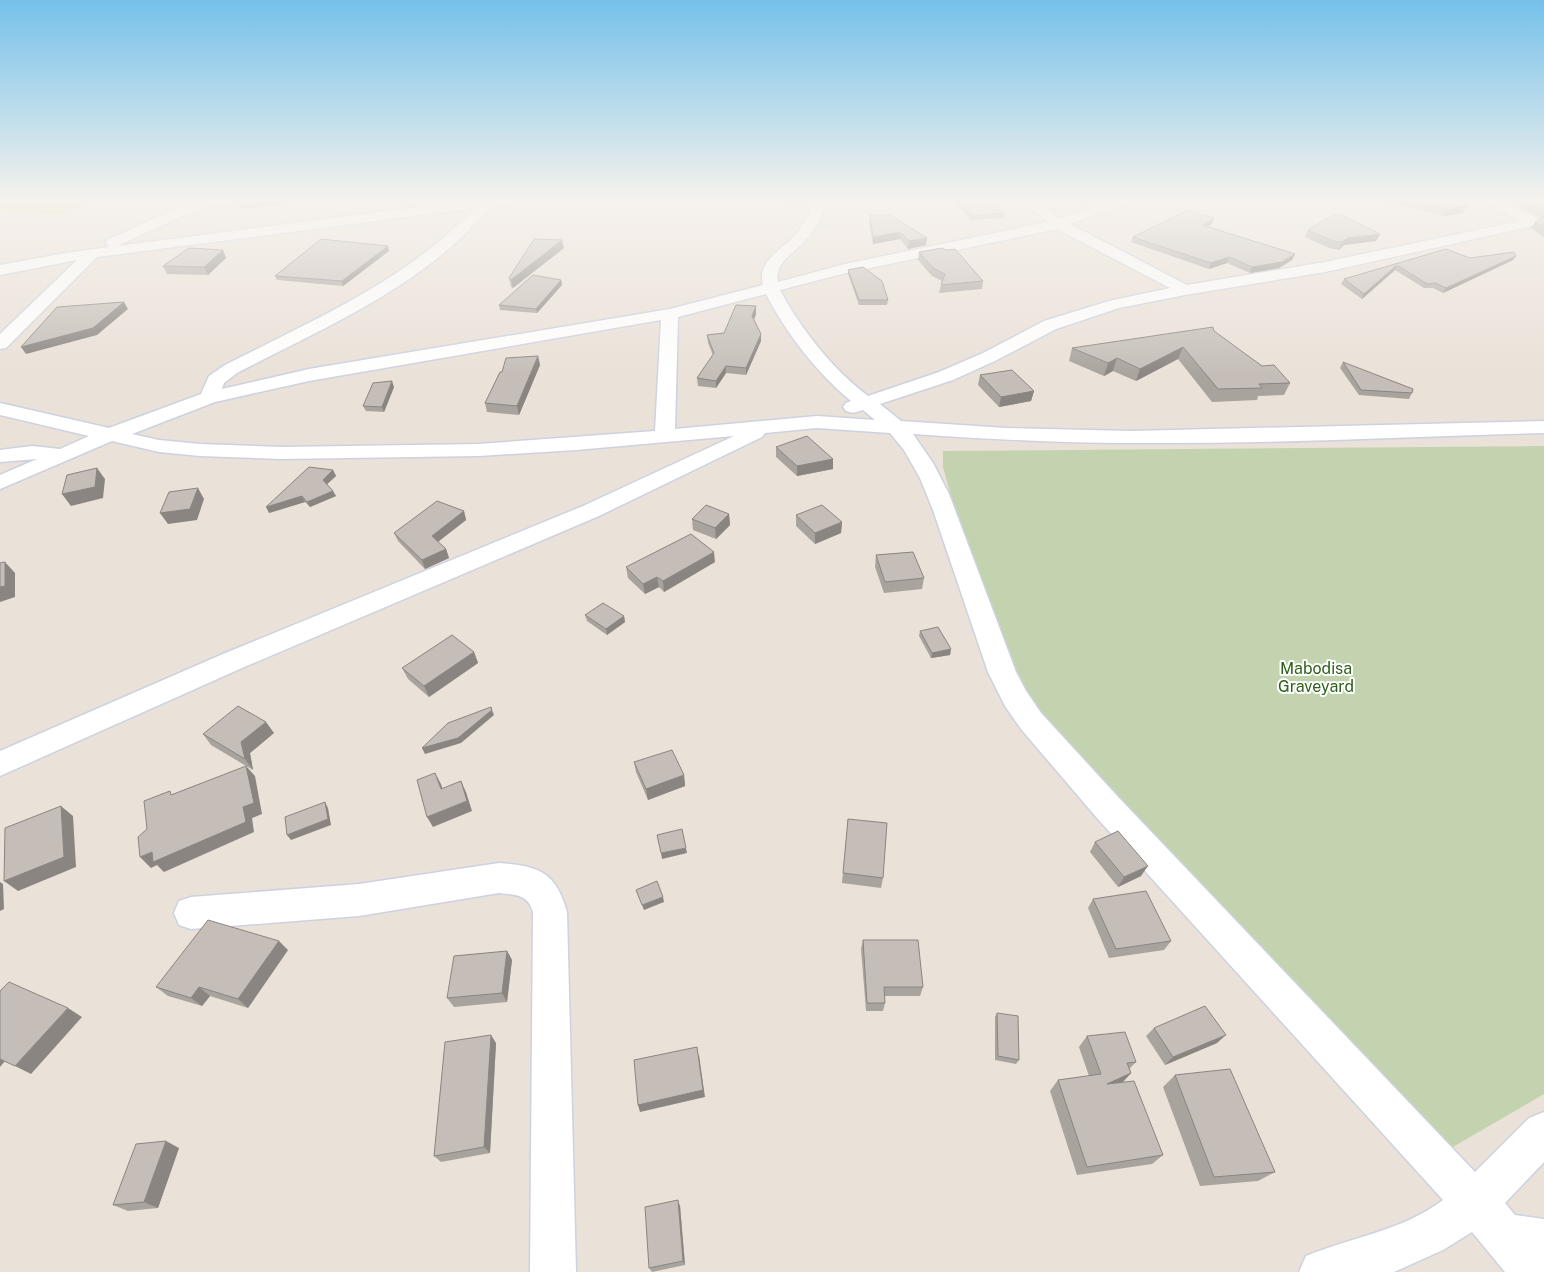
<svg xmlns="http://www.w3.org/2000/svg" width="1544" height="1272" font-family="'Public Sans',sans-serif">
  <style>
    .cemetery { fill: #c4d3af }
    .pitch { fill: #c9e88f }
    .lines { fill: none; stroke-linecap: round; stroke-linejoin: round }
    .minor-casing { stroke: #cdd2e0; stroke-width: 3 }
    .minor { fill: #fff; fill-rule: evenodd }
    .wall { fill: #a9a39e }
    .shaded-wall { fill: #8a8581 }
    .building { fill: #c5beb8; stroke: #8a8581 }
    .labels { text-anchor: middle; stroke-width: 4; stroke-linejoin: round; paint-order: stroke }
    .park-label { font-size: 16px; fill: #2e6119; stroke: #fff }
  </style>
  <rect width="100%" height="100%" fill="#eae1d8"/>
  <path class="cemetery" d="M1544,446V1094L1446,1151L1021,696L980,600L943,467V451Z"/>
  <path class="pitch" d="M0,198H96L62,215L0,210Z"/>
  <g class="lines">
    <defs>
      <path id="minor" d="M200,198H244L238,202L203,207L117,246L486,198H526L520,202L491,206C425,286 327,326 237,373L224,383L222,389L309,369L670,309L763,285C756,260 784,249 797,233C805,223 811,211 815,198H828C824,214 816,229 805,241C794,253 774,262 778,282L845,264L1048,222L1017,198H1032L1060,219L1113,198H1132L1131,201L1070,224L1187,285L1325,262L1520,221L1478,198H1495L1538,219L1540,222L1533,226L1325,272L1185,295L1119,308L1056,329L995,361L953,380L880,404L901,421L1006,428L1132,431L1544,421V433C1407,437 1269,444 1132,443C1059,443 986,439 913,434L933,463L949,494L1016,672L1026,691L1041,713L1119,798L1475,1172L1529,1118L1544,1112V1162L1505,1203L1515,1215L1544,1219V1272H1505L1472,1232L1443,1250L1394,1272H1299L1306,1256C1352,1237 1402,1231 1443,1200L1097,818L1021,729L1005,706L988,672L933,510L920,478L904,450L890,433L817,428L765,433L762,437L599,516L242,668L0,776V751L223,654L583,506L734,436L576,450L479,456L282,459L200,456L159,452L112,441L0,489V475L37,459L0,462V450L32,446L60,449L89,436L0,415V403L109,428L201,394L209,376L225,365C313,320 406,281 475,208L97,257L6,348L0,349V334L77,260L0,275V265L66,253L110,247L105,243L107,240ZM1057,229L1170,288L1109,301L1044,321L983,353L939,372L868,396C832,369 801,329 780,290L846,273ZM766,294C786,333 817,373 851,401L846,403L843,407L846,411L853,413L863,410L875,420L817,416L675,429L678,317ZM661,320L655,431L479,444L282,447L200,444L159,440L132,434L215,402L309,381Z
        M499,863C539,866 556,872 567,912L576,1272H530L533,912C528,894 515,895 499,893L359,916L191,929L179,925L174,913L179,901L191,897L359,884Z"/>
    </defs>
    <use href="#minor" class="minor-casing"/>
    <use href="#minor" class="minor"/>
  </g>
  <path class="wall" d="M775,198H811L808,202L775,201Z
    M951,198H980L1004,213L1003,218L971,220Z
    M1367,198H1466L1463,213L1445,216Z
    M1502,198H1544V237L1531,228L1535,222L1540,219L1539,217L1502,199Z
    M870,215L926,245L908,249L900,239L873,244L869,222Z
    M1214,218L1212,224L1207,226L1295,254L1292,260L1279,268L1250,273L1227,263L1209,269L1131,242L1133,237Z
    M1308,230L1380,234L1376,241L1344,245L1339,250L1329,248L1305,237Z
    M564,248L513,288L511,287L509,278Z
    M1446,249L1470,258L1516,256L1513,260L1443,293L1433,288H1424L1395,270L1362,299L1341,284L1344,279Z
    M389,251L343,286L277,280L275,276Z
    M919,252L983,281L982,289L939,293L942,281L932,276L918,260Z
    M226,258L208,275L167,274L163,266Z
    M848,270L888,300L887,305H859L848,274Z
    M561,280L562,285L537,313L500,310L499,305Z
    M756,306V314L754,320L761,334V341L746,375L726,373L716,388L698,386L697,378L713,355L708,343L707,335L724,333Z
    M1214,331L1262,366L1290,383L1284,395L1258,396L1257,400L1212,402L1178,359L1136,381L1113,371L1104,376L1069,361L1072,348Z
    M538,356L540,365L519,415L487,412L485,403L502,372Z
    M1343,362L1412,393L1409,399L1359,395L1340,368Z
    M980,375L1034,391L1031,401L999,407L978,385Z
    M394,387L384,412L366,411L363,406Z
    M776,447L833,459V469L797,476L776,457Z
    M333,470L336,476L327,484L336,496L310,507L305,502L269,513Z
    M464,511L466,520L438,542L446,549L449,558L425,569L398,541L394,533Z
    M729,514L730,525L716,539L693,530L692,519Z
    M796,515L842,522L841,533L815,544L796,526Z
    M876,555L924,578L922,589L884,593L875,567Z
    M715,562L664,592L659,587L645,594L628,578L626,567Z
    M585,615L624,616L625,622L607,635L587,621Z
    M920,631L951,649L950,655L931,658L919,636Z
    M474,652L478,663L429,697L408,679L402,668Z
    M274,733L250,753L253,770L211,745L203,734Z
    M634,762L684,775L685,786L648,800L636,772Z
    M848,819L883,878L881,888L842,883Z
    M1095,842L1141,876L1118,887L1090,852Z
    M1093,899L1171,941L1164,950L1109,958L1088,908Z
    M863,940L923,987L920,996H885V1003L883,1011H866L861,949Z
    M288,950L248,1008L210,996L202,1006L168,996L156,987Z
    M507,951L512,960L507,1002L454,1007L447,998Z
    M997,1013L1019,1060L1016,1064L995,1060V1017Z
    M1154,1028L1217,1043L1165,1065L1146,1036Z
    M1087,1036L1136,1062L1129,1069L1131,1073L1123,1082L1163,1155L1152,1164L1077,1175L1050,1091L1058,1080L1089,1076L1079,1047Z
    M496,1043L490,1153L441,1162L434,1156Z
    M1175,1075L1275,1172L1258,1181L1200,1186L1163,1087Z
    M179,1148L158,1208L128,1211L113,1205Z
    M680,1206L685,1265L652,1272L649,1268Z"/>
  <path class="shaded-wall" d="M272,198H288L289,203L241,209L239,203Z
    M1467,206L1463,213L1445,216L1448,209Z
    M1214,218L1212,224L1200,230L1202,225Z
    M900,232V239L873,244V237Z
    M1380,234L1376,241L1344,245L1339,250L1342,242L1348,238Z
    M927,238L926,245L908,249L909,241Z
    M562,240L564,248L513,288L511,280Z
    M388,246L389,251L343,286L342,281Z
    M223,250L226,258L208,275L204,267Z
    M1295,254L1292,260L1279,268L1250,273L1252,267Z
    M1516,256L1513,260L1443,293L1446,288Z
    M1229,257L1227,263L1209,269L1211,263Z
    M1397,265L1395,270L1362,299L1364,294Z
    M561,280L562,285L537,313L536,309Z
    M124,302L128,309L97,335L26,354L21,347Z
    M756,306V314L752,324V316Z
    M761,334V341L746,375V368Z
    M1183,347L1178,359L1136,381L1140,369Z
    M538,356L540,365L519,415L517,406Z
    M1117,358L1113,371L1104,376L1108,363Z
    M726,366V373L716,388V381Z
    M392,381L394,387L384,412L382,407Z
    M1034,391L1031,401L999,407L1001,397Z
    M833,459V469L797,476V466Z
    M97,468L105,479L103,498L71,506L62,494Z
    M333,470L336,476L325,486L323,480Z
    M198,488L204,499L197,520L168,524L160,513Z
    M333,491L336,496L310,507L307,502Z
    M302,496L305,502L269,513L266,507Z
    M464,511L466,520L435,544L432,536Z
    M729,514L730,525L716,539L715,528Z
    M842,522L841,533L815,544V533Z
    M446,549L449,558L425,569L422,560Z
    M714,552L715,562L664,592L663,581Z
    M5,562L15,573V597L0,602V587Z
    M657,577L659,587L645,594L643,584Z
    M624,616L625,622L607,635L606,629Z
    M951,649L950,655L931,658L932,653Z
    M474,652L478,663L429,697L424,686Z
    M492,710L494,715L461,743L425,754L422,748Z
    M266,722L274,733L250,753L253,770L245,759L241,742Z
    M246,766L255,776L262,814L252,818L254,832L164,872L157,865L151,868L140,857L152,852L243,807Z
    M435,773L441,784L446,800L441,789Z
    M684,775L685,786L648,800L646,789Z
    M461,781L466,792L472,811L433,827L427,817Z
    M325,802L328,808L331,825L291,840L287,835Z
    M61,806L73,816L76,867L18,891L4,881Z
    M686,848L687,853L662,859L661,853Z
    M1148,866L1141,876L1118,887L1124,877Z
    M0,882L3,884L4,909L0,911Z
    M663,897L664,902L644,910L642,905Z
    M279,941L288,950L248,1008L238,999Z
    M507,951L512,960L507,1002L502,993Z
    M199,987L210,996L202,1006L191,998Z
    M68,1008L82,1017L31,1074L15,1066Z
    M491,1035L496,1043L490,1153L484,1147Z
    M1226,1035L1217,1043L1165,1065L1173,1057Z
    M699,1055L705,1097L640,1112L638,1105Z
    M0,1059L5,1061L0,1067Z
    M1131,1073L1121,1084H1107Z
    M166,1141L179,1148L158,1208L144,1202Z
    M678,1200L680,1206L685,1265L683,1261Z"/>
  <path class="building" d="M242,198H272L239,203Z
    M955,198H980L1004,213L972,216Z
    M1400,198H1466L1467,206L1448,209Z
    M1517,198H1544V212L1543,211Z
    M1188,210L1214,218L1202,225L1295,254L1282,262L1252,267L1229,257L1211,263L1133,237Z
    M1340,214L1380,234L1348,238L1342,242L1333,241L1308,230L1333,215Z
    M870,215H890L927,238L909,241L900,232L873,237Z
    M1544,217V227L1535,222Z
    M321,239L388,246L342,281L275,276Z
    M534,239L562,240L511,280L509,278Z
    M189,248L223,250L204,267L163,266Z
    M942,248L946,250L955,249L983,281L941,285L945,274L933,268L919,252Z
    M1446,249L1470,258L1514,252L1516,256L1446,288L1435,283L1427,284L1397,265L1364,294L1344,279Z
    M863,267L882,281L888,300H859L848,270Z
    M533,275L561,280L536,309L499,305Z
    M124,302L93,328L21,347L57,307Z
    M736,305L756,306L752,316L761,334L746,368L726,366L716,381L697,378L714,353L707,335L724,333Z
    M1213,327L1214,331L1262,366L1274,365L1290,383L1259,384L1262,388L1218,389L1183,347L1140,369L1117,358L1108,363L1072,348Z
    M538,356L517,406L485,403L500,372H502L506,358Z
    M1343,362L1413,389L1412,393L1361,390Z
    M1012,370L1034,391L1001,397L980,375Z
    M392,381L382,407L363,406L373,383Z
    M807,436L833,459L797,466L776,447Z
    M309,467L333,470L323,480L333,491L307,502L302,496L266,507Z
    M97,468L95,487L62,494L67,475Z
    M198,488L190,509L160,513L169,492Z
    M437,501L464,511L432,536L446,549L422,560L394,533Z
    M706,505L729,514L715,528L692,519Z
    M822,505L842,522L815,533L796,515Z
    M691,534L714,552L663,581L657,577L643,584L626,567Z
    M913,552L924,578L885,582L876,555Z
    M5,562V586L0,587V563Z
    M603,603L624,616L606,629L585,615Z
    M938,627L951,649L932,653L920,631Z
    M452,635L474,652L424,686L402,668Z
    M238,706L266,722L241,742L245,759L203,734Z
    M491,707L492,710L458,738L422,748L448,723Z
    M672,750L684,775L646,789L634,762Z
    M246,766L254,803L243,807L246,822L153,862L152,852L140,857L138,837L147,829L144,801L170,791L171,795Z
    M435,773L441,789L461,781L467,801L427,817L417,780Z
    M325,802L328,819L287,835L285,817Z
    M61,806L64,857L4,881L5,828Z
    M848,819L887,823L883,878L843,873Z
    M682,829L686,848L661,853L657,835Z
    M1118,831L1148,866L1124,877L1095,842Z
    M657,881L663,897L642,905L636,890Z
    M1146,891L1171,941L1116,949L1093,899Z
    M208,920L279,941L238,999L199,987L191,998L156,987Z
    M863,940H918L923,987H884L885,1003H867Z
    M507,951L502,993L447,998L454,956Z
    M9,982L68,1008L15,1066L0,1059V991Z
    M1205,1006L1226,1035L1173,1057L1154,1028Z
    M997,1013L1018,1016L1019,1060L998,1056Z
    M1125,1032L1136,1062L1127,1063L1131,1073L1107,1084L1134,1081L1163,1155L1087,1167L1058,1080L1101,1074L1087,1036Z
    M491,1035L484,1147L434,1156L445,1042Z
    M697,1047L703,1090L638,1105L634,1060Z
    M1230,1069L1275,1172L1214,1177L1175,1075Z
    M166,1141L144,1202L113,1205L136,1144Z
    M678,1200L683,1261L649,1268L645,1207Z"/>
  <linearGradient id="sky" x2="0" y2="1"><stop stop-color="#75c1ea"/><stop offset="0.53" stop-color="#f6f2ed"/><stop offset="1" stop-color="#f6f2ed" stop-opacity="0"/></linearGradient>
  <rect width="1544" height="377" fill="url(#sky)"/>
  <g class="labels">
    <g class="park-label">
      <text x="1316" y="674">Mabodisa<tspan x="1316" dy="18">Graveyard</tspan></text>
    </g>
  </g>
</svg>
